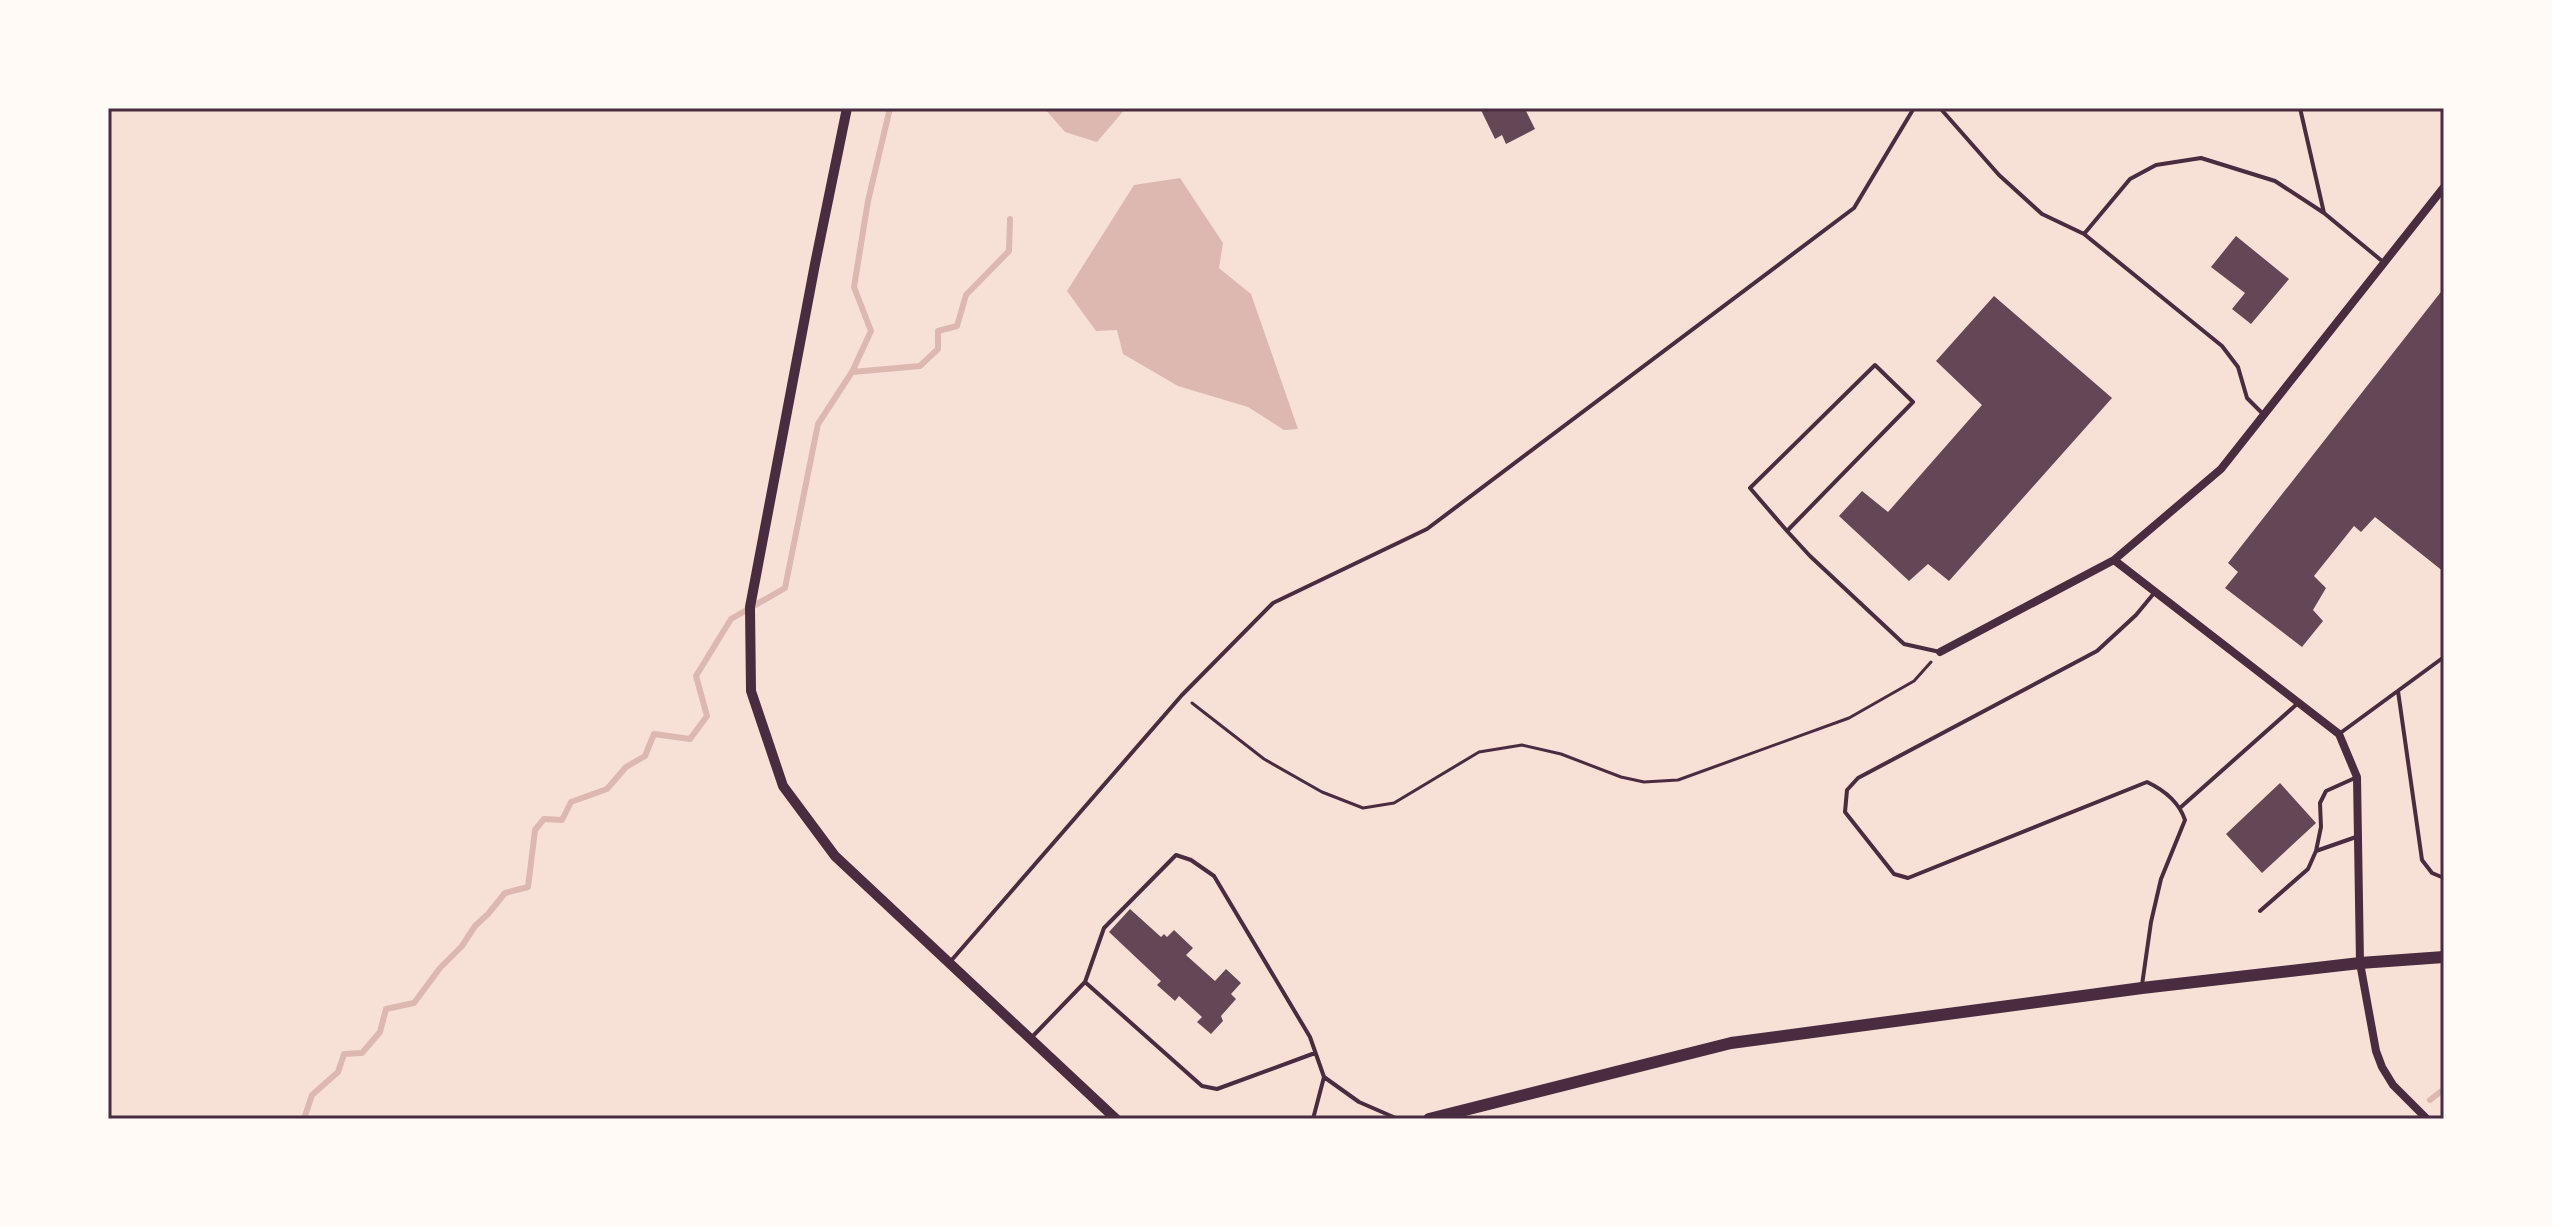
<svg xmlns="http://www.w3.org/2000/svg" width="2552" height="1227" font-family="'Libre Baskerville',serif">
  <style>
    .water { fill: #dcb8b0 }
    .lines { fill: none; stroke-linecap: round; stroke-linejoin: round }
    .stream { stroke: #dcb8b0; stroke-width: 6 }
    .building { fill: #644757 }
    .path { stroke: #4a2c40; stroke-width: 3 }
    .service { stroke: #4a2c40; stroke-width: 4 }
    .minor { stroke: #4a2c40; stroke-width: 8 }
    .tertiary { stroke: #4a2c40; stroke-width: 10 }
    .primary { stroke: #4a2c40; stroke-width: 12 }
    .neatline { fill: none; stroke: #4a2c40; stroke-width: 3 }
  </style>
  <rect width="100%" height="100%" fill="#f7e1d7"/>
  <path class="water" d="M1044,108H1126L1097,142L1065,132Z
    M1180,178L1223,243L1219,268L1251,294L1298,429L1284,430L1248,407L1178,386L1123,354L1117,330L1096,331L1067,291L1134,185Z"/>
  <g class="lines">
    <path class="stream" d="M852,372L871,331L854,287L868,201L890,108
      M2430,1100L2444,1089
      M304,1119L312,1095L338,1072L344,1054L362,1053L380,1032L386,1009L414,1003L440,968L462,946L475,926L488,914L505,893L528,887L535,830L544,819L562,820L571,802L607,789L626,767L645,756L654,734L690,739L707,716L696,676L731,619L785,588L818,424L852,372L920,366L938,349V331L957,326L966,295L1009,251L1010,219"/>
  </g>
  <path class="building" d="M1480,108H1532L1526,111L1535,129L1506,144L1502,135L1495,139Z
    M2236,236L2289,279L2251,324L2232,309L2245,293L2211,267Z
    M2444,288V572L2375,517L2361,532L2354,526L2314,576L2326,588L2313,610L2323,621L2302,647L2225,588L2238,572L2228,563Z
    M1994,296L2112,398L1949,581L1928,564L1909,581L1839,516L1862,491L1888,512L1982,405L1936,361Z
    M2280,783L2316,823L2262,873L2226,834Z
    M1130,909L1161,937L1164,934L1167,937L1174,930L1193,948L1186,955L1215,981L1226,969L1241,983L1231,994L1236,999L1221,1016L1223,1021L1211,1034L1197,1022L1202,1017L1179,996L1175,1001L1157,985L1161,981L1109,932Z"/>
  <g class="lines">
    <path class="path" d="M1192,703L1264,759L1322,792L1363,808L1394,803L1479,752L1522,745L1561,754L1621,777L1644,782L1678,780L1849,718L1914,681L1931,662"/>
    <path class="service" d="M1940,108L1999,175L2042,214L2084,234
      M2300,108L2324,213
      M2264,415L2247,398L2238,367L2222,346L2084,234L2130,179L2156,165L2201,158L2275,181L2324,213L2382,261
      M1787,531L1750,488L1875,365L1913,402L1787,531L1810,556L1904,644L1940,652
      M2398,691L2422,860L2432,873L2444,878
      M2339,734L2444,657
      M2181,807L2297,704
      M2316,851L2321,827L2320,803L2326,791L2355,778
      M2260,911L2308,869L2316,851L2356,837
      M950,962L1182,695L1273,603L1427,529L1854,208L1914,108
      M1085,982L1202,1086L1217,1089L1315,1053
      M2142,985L2151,922L2161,879L2185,820C2179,802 2164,790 2147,782L1908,878L1894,874L1845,812L1847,790L1858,778L2097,651L2136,615L2155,592
      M1032,1037L1085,982L1104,928L1176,855L1191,860L1214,876L1310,1037L1324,1077L1313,1119
      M1324,1077L1359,1102L1398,1119"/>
    <path class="minor" d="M2114,560L2339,734L2357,777L2360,963L2376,1051L2382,1067L2393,1085L2427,1119
      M1940,652L2114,560L2221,469L2444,187"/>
    <path class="tertiary" d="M847,108L815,264L750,607L751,691L783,786L835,856L1116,1119"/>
    <path class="primary" d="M1429,1119L1731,1043L2142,988L2360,963L2444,957"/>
  </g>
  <rect width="2552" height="1227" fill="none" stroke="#fffaf5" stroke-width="220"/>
  <rect x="110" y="110" width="2332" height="1007" class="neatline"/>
</svg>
